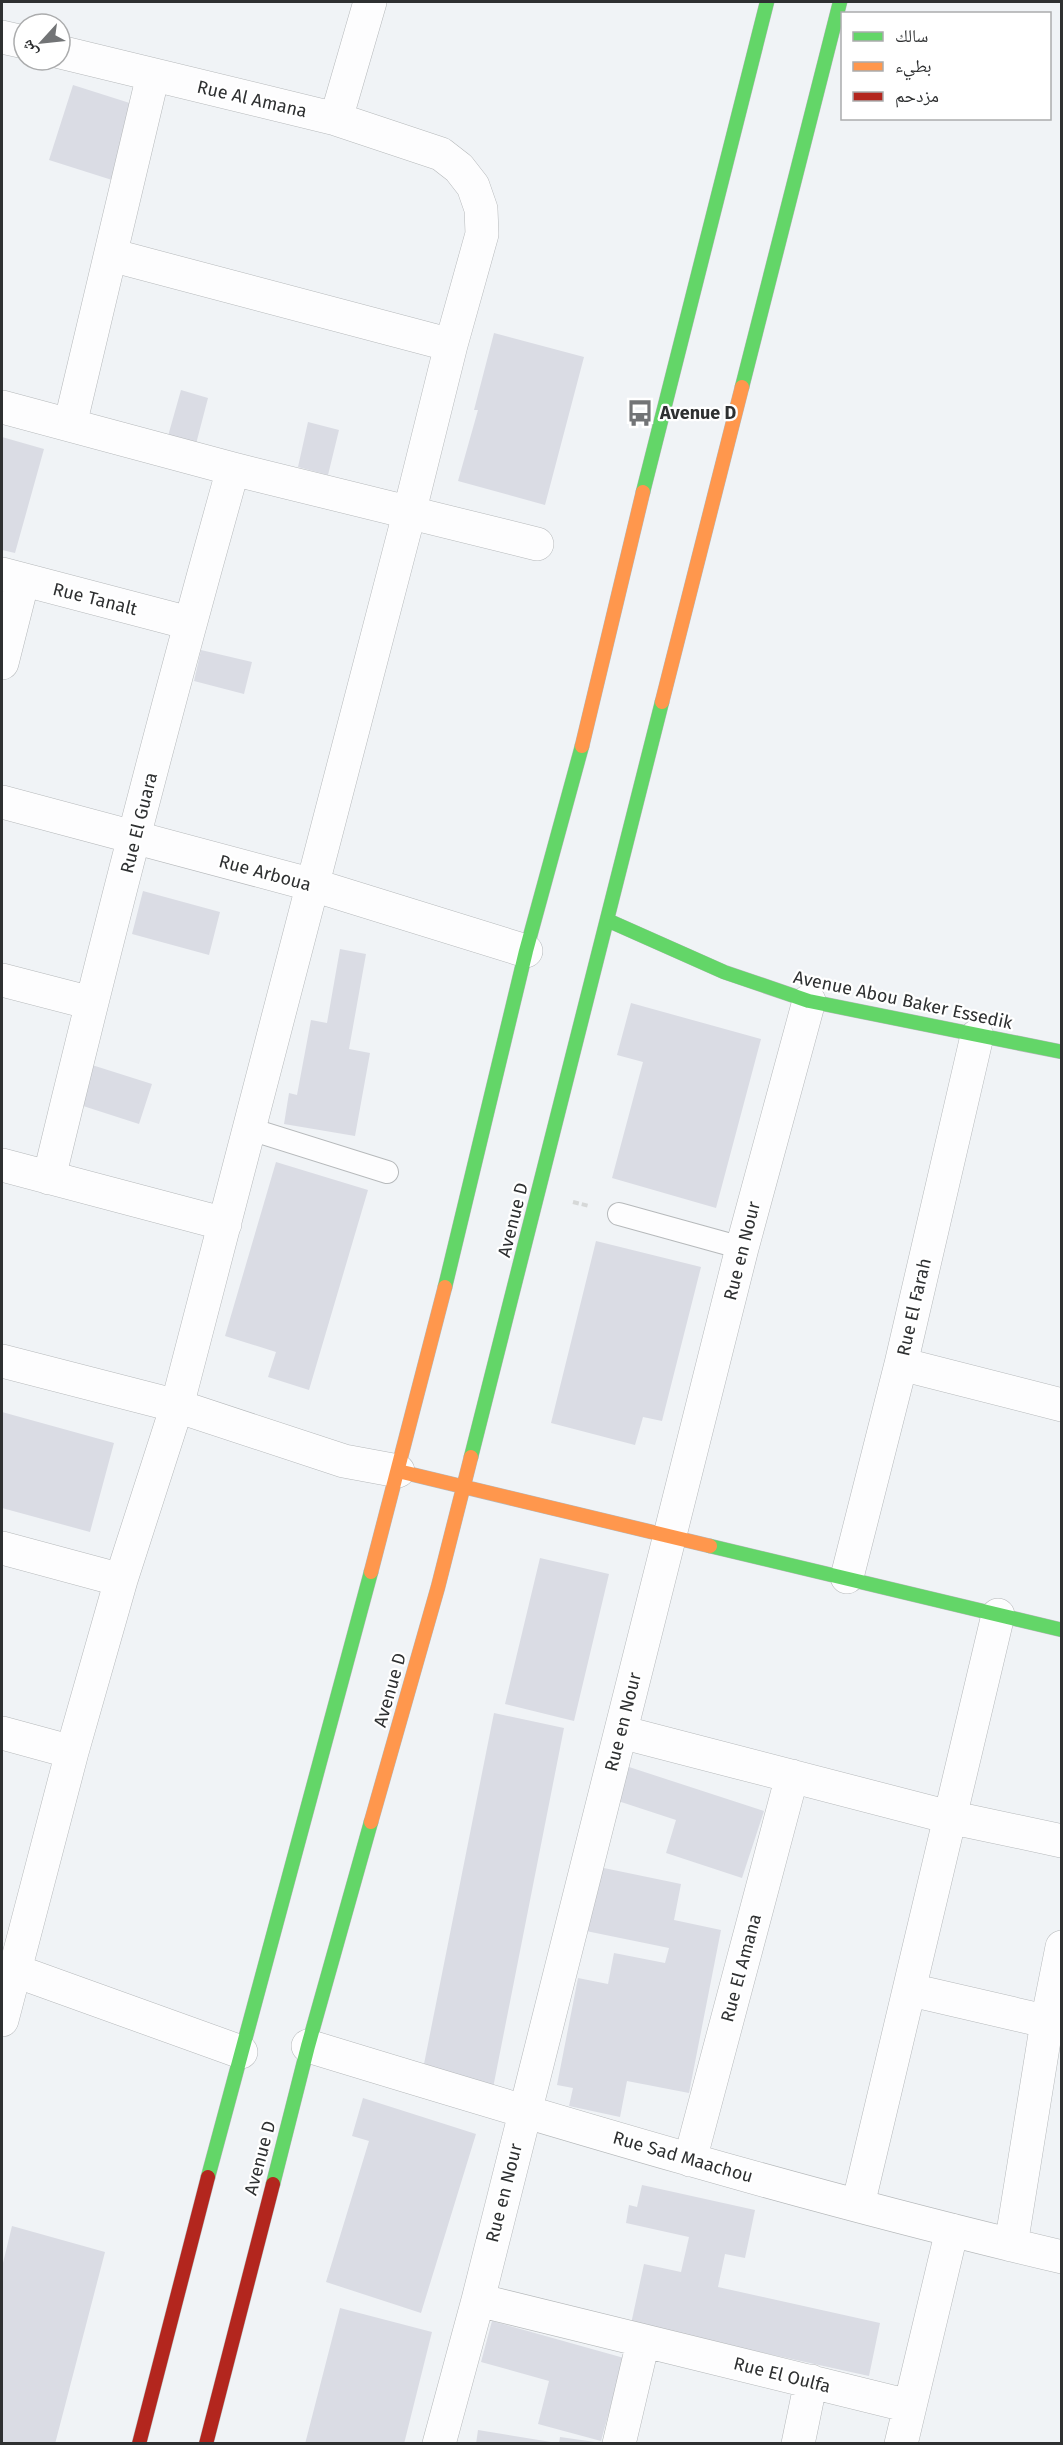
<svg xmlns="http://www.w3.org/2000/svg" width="1063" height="2445" font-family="'Fira Sans','Noto Naskh Arabic',sans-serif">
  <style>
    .building { fill: #dadce4 }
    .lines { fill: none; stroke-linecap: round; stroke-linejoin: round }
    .lane-casing { stroke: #b6b9bb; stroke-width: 24 }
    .street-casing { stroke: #b6b9bb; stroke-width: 34 }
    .fast-casing { stroke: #b6b9bb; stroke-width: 15 }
    .slow-casing { stroke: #b6b9bb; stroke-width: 15 }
    .jam-casing { stroke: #b6b9bb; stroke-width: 15 }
    .path { stroke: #d6d8d8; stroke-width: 4; stroke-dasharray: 6 3; stroke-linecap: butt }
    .lane { stroke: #fdfdfe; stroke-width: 22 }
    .street { stroke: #fdfdfe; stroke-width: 33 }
    .fast { stroke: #63d668; stroke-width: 14 }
    .slow { stroke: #ff974d; stroke-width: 14 }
    .jam { stroke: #b3261e; stroke-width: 14 }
    .labels { text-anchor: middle; stroke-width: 4.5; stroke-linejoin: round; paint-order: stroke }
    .street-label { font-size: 18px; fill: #2e3031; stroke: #fff }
    .poi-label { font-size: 18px; font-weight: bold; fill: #2e3031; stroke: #fff; text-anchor: start }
  </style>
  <rect width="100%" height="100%" fill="#f0f3f6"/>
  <path class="building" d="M73,85L136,105L112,180L49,160Z
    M494,333L584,357L545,505L458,481L478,410H474Z
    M181,390L208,398L196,444L168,436Z
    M308,422L339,430L328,475L298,467Z
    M2,437L44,449L15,553L2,550Z
    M201,650L252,662L244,694L194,681Z
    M143,891L220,912L209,955L132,934Z
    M340,949L366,954L349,1049L370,1053L355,1136L284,1124L289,1093L297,1095L311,1020L327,1023Z
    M631,1003L761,1039L716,1208L612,1178L643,1062L617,1055Z
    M92,1065L152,1084L139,1124L80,1105Z
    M276,1162L368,1190L309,1390L268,1377L276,1352L225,1336Z
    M596,1241L701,1267L662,1421L643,1417L635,1445L551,1423Z
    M2,1412L114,1443L90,1532L2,1508Z
    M540,1558L609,1574L574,1721L505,1704Z
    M494,1713L564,1728L493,2088L422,2074Z
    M626,1766L764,1811L742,1878L666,1853L676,1820L615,1800Z
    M599,1867L681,1884L674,1920L721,1930L689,2093L627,2081L620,2117L569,2106L573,2088L557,2085L578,1978L608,1984L614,1953L665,1963L669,1948L586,1931Z
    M363,2098L476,2134L421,2313L326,2282L369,2141L352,2136Z
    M642,2185L755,2210L745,2258L725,2254L718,2287L880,2323L869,2376L631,2324L644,2264L681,2272L689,2237L626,2223L629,2205L637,2207Z
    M12,2226L105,2252L55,2444H2V2267Z
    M340,2308L432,2332L404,2444H305Z
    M492,2321L624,2358L601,2441L538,2424L549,2381L481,2362Z
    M478,2430L551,2442L550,2444H476Z
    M560,2437L595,2442L594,2444H559Z"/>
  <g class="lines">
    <defs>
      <path id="lane" d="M250,1129L387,1172
        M619,1214L742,1248"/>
      <path id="street" d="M2,37L24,42
        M336,119L370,2
        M111,255L451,345
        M2,407L233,469L537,544
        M70,425L153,75
        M2,574L189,623
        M2,663L23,580
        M2,802L313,885L526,951
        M2,980L91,1003
        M2,1165L225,1224
        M49,1178C106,941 167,704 233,469
        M2,1361L177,1406L344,1461L398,1471
        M901,1364L1062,1405
        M2,1548L121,1580
        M847,1577L901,1364L977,1036
        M621,1732L949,1817L1062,1841
        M2,1733L72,1752
        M16,1971L241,2052
        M911,1990L1062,2025
        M2,2020L72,1752L121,1580L177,1406L409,514L451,345L482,234L481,209L473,186L459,168L441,154L336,119L60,52
        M308,2046C557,2122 807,2197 1062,2257
        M690,2160L792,1776
        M858,2205L998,1615
        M1011,2245L1047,2022L1062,1947
        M478,2300L909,2406
        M439,2444L478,2300L742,1248L809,1001
        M619,2444L643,2342
        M798,2444L811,2381
        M901,2444L952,2230"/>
      <path id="fast" d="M742,387L840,2
        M643,492L767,2
        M607,920L724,972L809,1001L1062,1052
        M445,1287L526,951L582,746
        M471,1457L662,702
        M710,1546L1062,1630
        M208,2177L371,1572
        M273,2184L308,2046L371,1822"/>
      <path id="slow" d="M662,702L742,387
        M582,746L643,492
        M398,1471L710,1546
        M371,1572L445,1287
        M371,1822L438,1587L471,1457"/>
      <path id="jam" d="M139,2444L208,2177
        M206,2444L273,2184"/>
    </defs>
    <use href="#lane" class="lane-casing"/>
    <use href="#street" class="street-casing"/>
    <use href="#fast" class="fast-casing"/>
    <use href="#slow" class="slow-casing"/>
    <use href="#jam" class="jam-casing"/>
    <path class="path" d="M573,1202L589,1206"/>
    <use href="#lane" class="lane"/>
    <use href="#street" class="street"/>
    <use href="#fast" class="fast"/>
    <use href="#slow" class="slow"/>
    <use href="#jam" class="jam"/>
  </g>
  <defs>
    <symbol id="bus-bare" viewBox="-9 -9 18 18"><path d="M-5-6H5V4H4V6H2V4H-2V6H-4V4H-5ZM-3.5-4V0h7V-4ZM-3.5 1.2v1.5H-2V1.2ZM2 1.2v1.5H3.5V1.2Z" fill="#727476" stroke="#fff" stroke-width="2.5" paint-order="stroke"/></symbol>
  </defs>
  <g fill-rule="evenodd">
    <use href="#bus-bare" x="621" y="394" width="38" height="38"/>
  </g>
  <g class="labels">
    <g class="street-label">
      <text transform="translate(252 99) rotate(13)" y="6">Rue Al Amana</text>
      <text transform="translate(95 599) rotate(14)" y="6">Rue Tanalt</text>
      <text transform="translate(139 823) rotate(-76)" y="6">Rue El Guara</text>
      <text transform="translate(265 873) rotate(15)" y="6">Rue Arboua</text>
      <text transform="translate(903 1000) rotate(12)" y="6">Avenue Abou Baker Essedik</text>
      <text transform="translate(513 1220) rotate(-76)" y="6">Avenue D</text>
      <text transform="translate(742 1251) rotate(-76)" y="6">Rue en Nour</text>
      <text transform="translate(914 1307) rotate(-77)" y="6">Rue El Farah</text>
      <text transform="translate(390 1690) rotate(-74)" y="6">Avenue D</text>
      <text transform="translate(623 1722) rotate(-76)" y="6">Rue en Nour</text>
      <text transform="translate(741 1968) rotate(-75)" y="6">Rue El Amana</text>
      <text transform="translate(683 2157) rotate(16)" y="6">Rue Sad Maachou</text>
      <text transform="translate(260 2158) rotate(-75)" y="6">Avenue D</text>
      <text transform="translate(504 2193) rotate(-76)" y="6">Rue en Nour</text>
      <text transform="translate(782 2375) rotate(14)" y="6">Rue El Oulfa</text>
    </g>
    <g class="poi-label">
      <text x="660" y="419">Avenue D</text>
    </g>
  </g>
  <rect width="1063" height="2445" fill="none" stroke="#2e3031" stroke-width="6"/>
  <rect x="841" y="12" width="210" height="108" fill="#ffffff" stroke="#abacad" stroke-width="1.5"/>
  <rect x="853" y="32" width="30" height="9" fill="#63d668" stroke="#abacad" stroke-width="1.5"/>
  <text x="895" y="42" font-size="18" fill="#2e3031">سالك</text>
  <rect x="853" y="62" width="30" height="9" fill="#ff974d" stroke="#abacad" stroke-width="1.5"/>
  <text x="895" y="72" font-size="18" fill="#2e3031">بطيء</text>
  <rect x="853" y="92" width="30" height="9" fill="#b3261e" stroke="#abacad" stroke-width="1.5"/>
  <text x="895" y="102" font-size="18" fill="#2e3031">مزدحم</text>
  <g transform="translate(42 42) rotate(243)"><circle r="28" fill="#ffffff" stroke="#abacad" stroke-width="1.5"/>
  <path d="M0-4.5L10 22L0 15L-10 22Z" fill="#727476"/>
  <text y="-9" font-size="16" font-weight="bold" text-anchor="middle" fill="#2e3031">ش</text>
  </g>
</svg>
